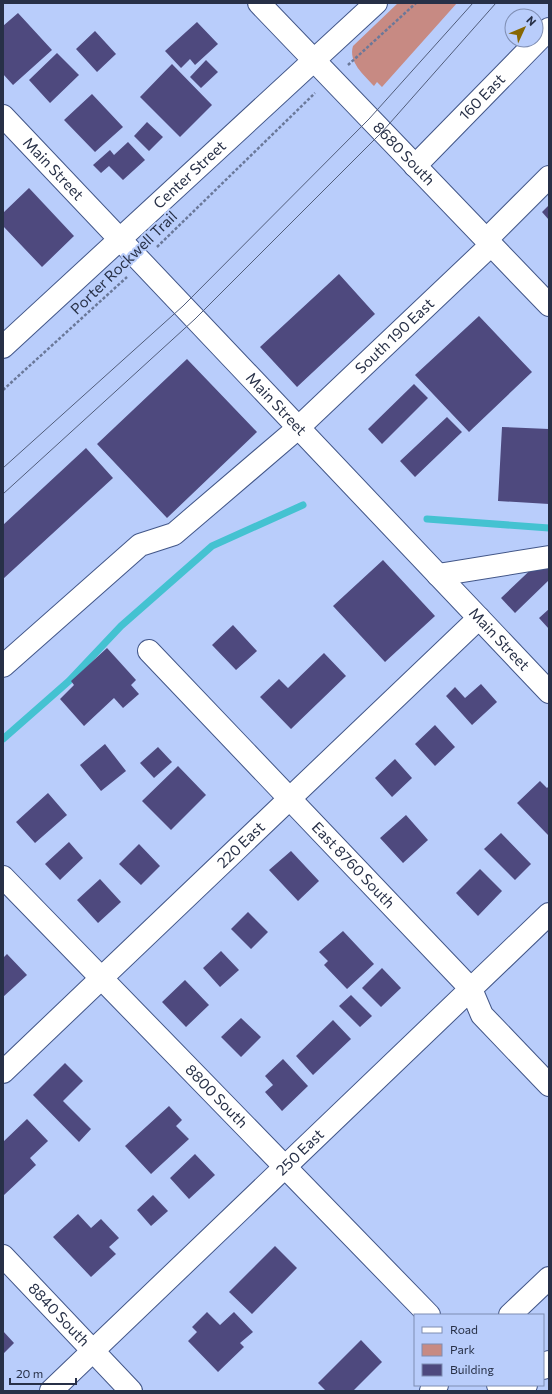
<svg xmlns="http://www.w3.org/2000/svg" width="552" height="1394" font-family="Commissioner,sans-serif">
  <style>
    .green { fill: #c78a83 }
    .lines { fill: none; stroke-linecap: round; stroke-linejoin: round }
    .stream { stroke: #44c2d1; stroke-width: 7 }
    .building { fill: #4e497e }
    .minor-casing { stroke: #425688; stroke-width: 24 }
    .path { stroke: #6a7899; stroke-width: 2.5; stroke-dasharray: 3 2; stroke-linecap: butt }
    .minor { stroke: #fff; stroke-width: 22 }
    .tram { stroke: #515d7b; stroke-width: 1 }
    .labels { text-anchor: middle; stroke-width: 4; stroke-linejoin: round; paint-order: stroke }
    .street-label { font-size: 15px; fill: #273047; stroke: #b9cdfb }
  </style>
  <rect width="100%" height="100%" fill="#b9cdfb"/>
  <path class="green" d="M398,3H457L382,87L377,82L374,86C364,75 348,62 353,46Z"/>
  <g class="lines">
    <path class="stream" d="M427,519L549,528
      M3,739L69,681L121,626L212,546L303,505"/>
  </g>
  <path class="building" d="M18,13L52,50L13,85L3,74V26Z
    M197,22L218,44L195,65L190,59L181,68L165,51Z
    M95,31L116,54L97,72L76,49Z
    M57,53L79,75L50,103L29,80Z
    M206,60L218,72L201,88L190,77Z
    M172,64L212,105L180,137L140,97Z
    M92,94L123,127L95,152L64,120Z
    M147,122L163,137L149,151L134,136Z
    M128,142L145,160L123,180L109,166L101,173L93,165L110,150L114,155Z
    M29,188L74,236L42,267L3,226V213Z
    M549,205V220L542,212Z
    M339,274L375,314L297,387L260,347Z
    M479,316L532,372L469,432L415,375Z
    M187,359L257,432L167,518L97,444Z
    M414,384L428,398L382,444L368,429Z
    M447,417L462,432L415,477L400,461Z
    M502,427L549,429V504L498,501Z
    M86,448L113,478L3,579V525Z
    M383,560L435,616L385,662L333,606Z
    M541,560L549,568V580L515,613L501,598Z
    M549,609V629L539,618Z
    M233,625L257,651L236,670L212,645Z
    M107,648L136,680L131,685L139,694L123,708L114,698L84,726L60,699L74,685L71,681Z
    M324,653L346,676L291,729L260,697L279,679L288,688Z
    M481,684L497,702L472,725L446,696L455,687L465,698Z
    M435,725L455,747L435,766L415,744Z
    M105,744L126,771L101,791L80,765Z
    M158,747L172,762L154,778L140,763Z
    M395,759L412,778L392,797L375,778Z
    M178,766L206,795L171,830L142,801Z
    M540,781L547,788L549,786L548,835L517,803Z
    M48,793L67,815L35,843L16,822Z
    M406,815L428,840L403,863L380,838Z
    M501,833L531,864L515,880L484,849Z
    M69,842L83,858L60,880L45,864Z
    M139,844L160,866L141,885L119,864Z
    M291,851L319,881L298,901L269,870Z
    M480,869L502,891L478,916L456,893Z
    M100,879L121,902L98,923L77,900Z
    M248,912L268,932L251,949L231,929Z
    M343,931L374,964L347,989L324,965L328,961L319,952Z
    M221,951L239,970L220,987L203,968Z
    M7,954L27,975L3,997V958Z
    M382,968L401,988L381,1007L362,988Z
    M185,980L209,1005L186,1027L162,1002Z
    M351,995L372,1016L360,1027L339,1006Z
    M241,1018L261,1037L241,1057L221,1037Z
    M333,1020L351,1039L313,1075L296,1056Z
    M283,1059L308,1086L282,1111L265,1092L273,1085L265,1076Z
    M65,1063L83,1081L63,1101L91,1129L79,1142L33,1095Z
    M169,1106L182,1120L176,1126L189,1139L151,1174L125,1146Z
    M27,1119L48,1141L30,1158L36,1165L4,1195L3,1142Z
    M195,1154L215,1175L189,1199L170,1178Z
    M153,1195L168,1211L151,1226L137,1210Z
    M78,1214L91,1228L101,1219L119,1238L109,1247L116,1254L91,1277L53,1237Z
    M275,1246L297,1268L252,1314L229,1292Z
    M207,1312L220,1325L234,1312L253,1332L240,1343L244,1347L218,1372L188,1341L197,1332L192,1327Z
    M3,1331L14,1343L3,1354Z
    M361,1340L382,1362L353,1391H326L318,1383Z"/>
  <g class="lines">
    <defs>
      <g id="minor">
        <path id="s1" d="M259,3L549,305"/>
        <path id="s2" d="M3,116L549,692"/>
        <path id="s3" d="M415,166L549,29"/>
        <path d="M486,240L549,177"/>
        <path id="s4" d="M3,347L376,3"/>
        <path d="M438,575L549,557"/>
        <path id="s5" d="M149,651L471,989L482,1015L549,1085"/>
        <path id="s6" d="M3,666L140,545L174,534L298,428L491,245"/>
        <path id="s7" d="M3,877L429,1315"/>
        <path id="s8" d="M3,1072L479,618"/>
        <path id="s9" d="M3,1256L131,1391"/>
        <path d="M510,1315L549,1278"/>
        <path d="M543,1368L549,1362"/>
        <path d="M498,1385L504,1391"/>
        <path id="s10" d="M51,1391L549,914"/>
        <path d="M431,1391L437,1385"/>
        <path d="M519,1391L526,1385"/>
      </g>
    </defs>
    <use href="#minor" class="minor-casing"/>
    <path class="path" d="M348,65L416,3
      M157,247L315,93
      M3,390L127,277"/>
    <use href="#minor" class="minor"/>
    <path class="tram" d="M3,468L183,306L369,119L473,3
      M3,494L195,319L382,132L496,3"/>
  </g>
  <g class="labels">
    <g class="street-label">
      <text dy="5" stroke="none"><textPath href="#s3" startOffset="96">160 East</textPath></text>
      <text dy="5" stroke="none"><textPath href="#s1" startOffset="209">8680 South</textPath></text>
      <text dy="5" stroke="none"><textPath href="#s2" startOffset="73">Main Street</textPath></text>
      <text dy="5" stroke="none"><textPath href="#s4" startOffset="254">Center Street</textPath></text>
      <text transform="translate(124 263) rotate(-44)" y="5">Porter Rockwell Trail</text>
      <text dy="5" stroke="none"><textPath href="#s6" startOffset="515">South 190 East</textPath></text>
      <text dy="5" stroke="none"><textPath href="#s2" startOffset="397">Main Street</textPath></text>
      <text dy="5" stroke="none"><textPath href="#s2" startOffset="721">Main Street</textPath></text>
      <text dy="5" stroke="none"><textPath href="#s8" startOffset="329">220 East</textPath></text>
      <text dy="5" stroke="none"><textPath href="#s5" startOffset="296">East 8760 South</textPath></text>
      <text dy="5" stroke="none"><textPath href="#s7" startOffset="306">8800 South</textPath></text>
      <text dy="5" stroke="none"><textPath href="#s10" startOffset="345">250 East</textPath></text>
      <text dy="5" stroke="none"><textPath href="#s9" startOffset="81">8840 South</textPath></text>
    </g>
  </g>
  <rect width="552" height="1394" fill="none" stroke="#273047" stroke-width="8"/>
  <rect x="414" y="1314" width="130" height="72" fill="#b9cdfb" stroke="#7f8eb3"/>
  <rect x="422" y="1327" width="20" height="6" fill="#ffffff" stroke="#7f8eb3"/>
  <text x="450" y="1334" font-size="12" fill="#273047">Road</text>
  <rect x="422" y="1344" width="20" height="12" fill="#c78a83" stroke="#7f8eb3"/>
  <text x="450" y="1354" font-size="12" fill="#273047">Park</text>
  <rect x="422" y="1364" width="20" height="12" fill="#4e497e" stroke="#7f8eb3"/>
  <text x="450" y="1374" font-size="12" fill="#273047">Building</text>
  <g transform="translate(524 28) rotate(46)"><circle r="19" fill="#b9cdfb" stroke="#7f8eb3"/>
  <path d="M0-3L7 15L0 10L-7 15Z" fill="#876702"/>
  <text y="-6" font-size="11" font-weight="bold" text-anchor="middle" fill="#273047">N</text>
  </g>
  <path d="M10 1378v6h66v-6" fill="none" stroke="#273047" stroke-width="2"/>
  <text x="16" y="1378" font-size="12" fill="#273047" stroke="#b9cdfb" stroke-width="3" paint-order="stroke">20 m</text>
</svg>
